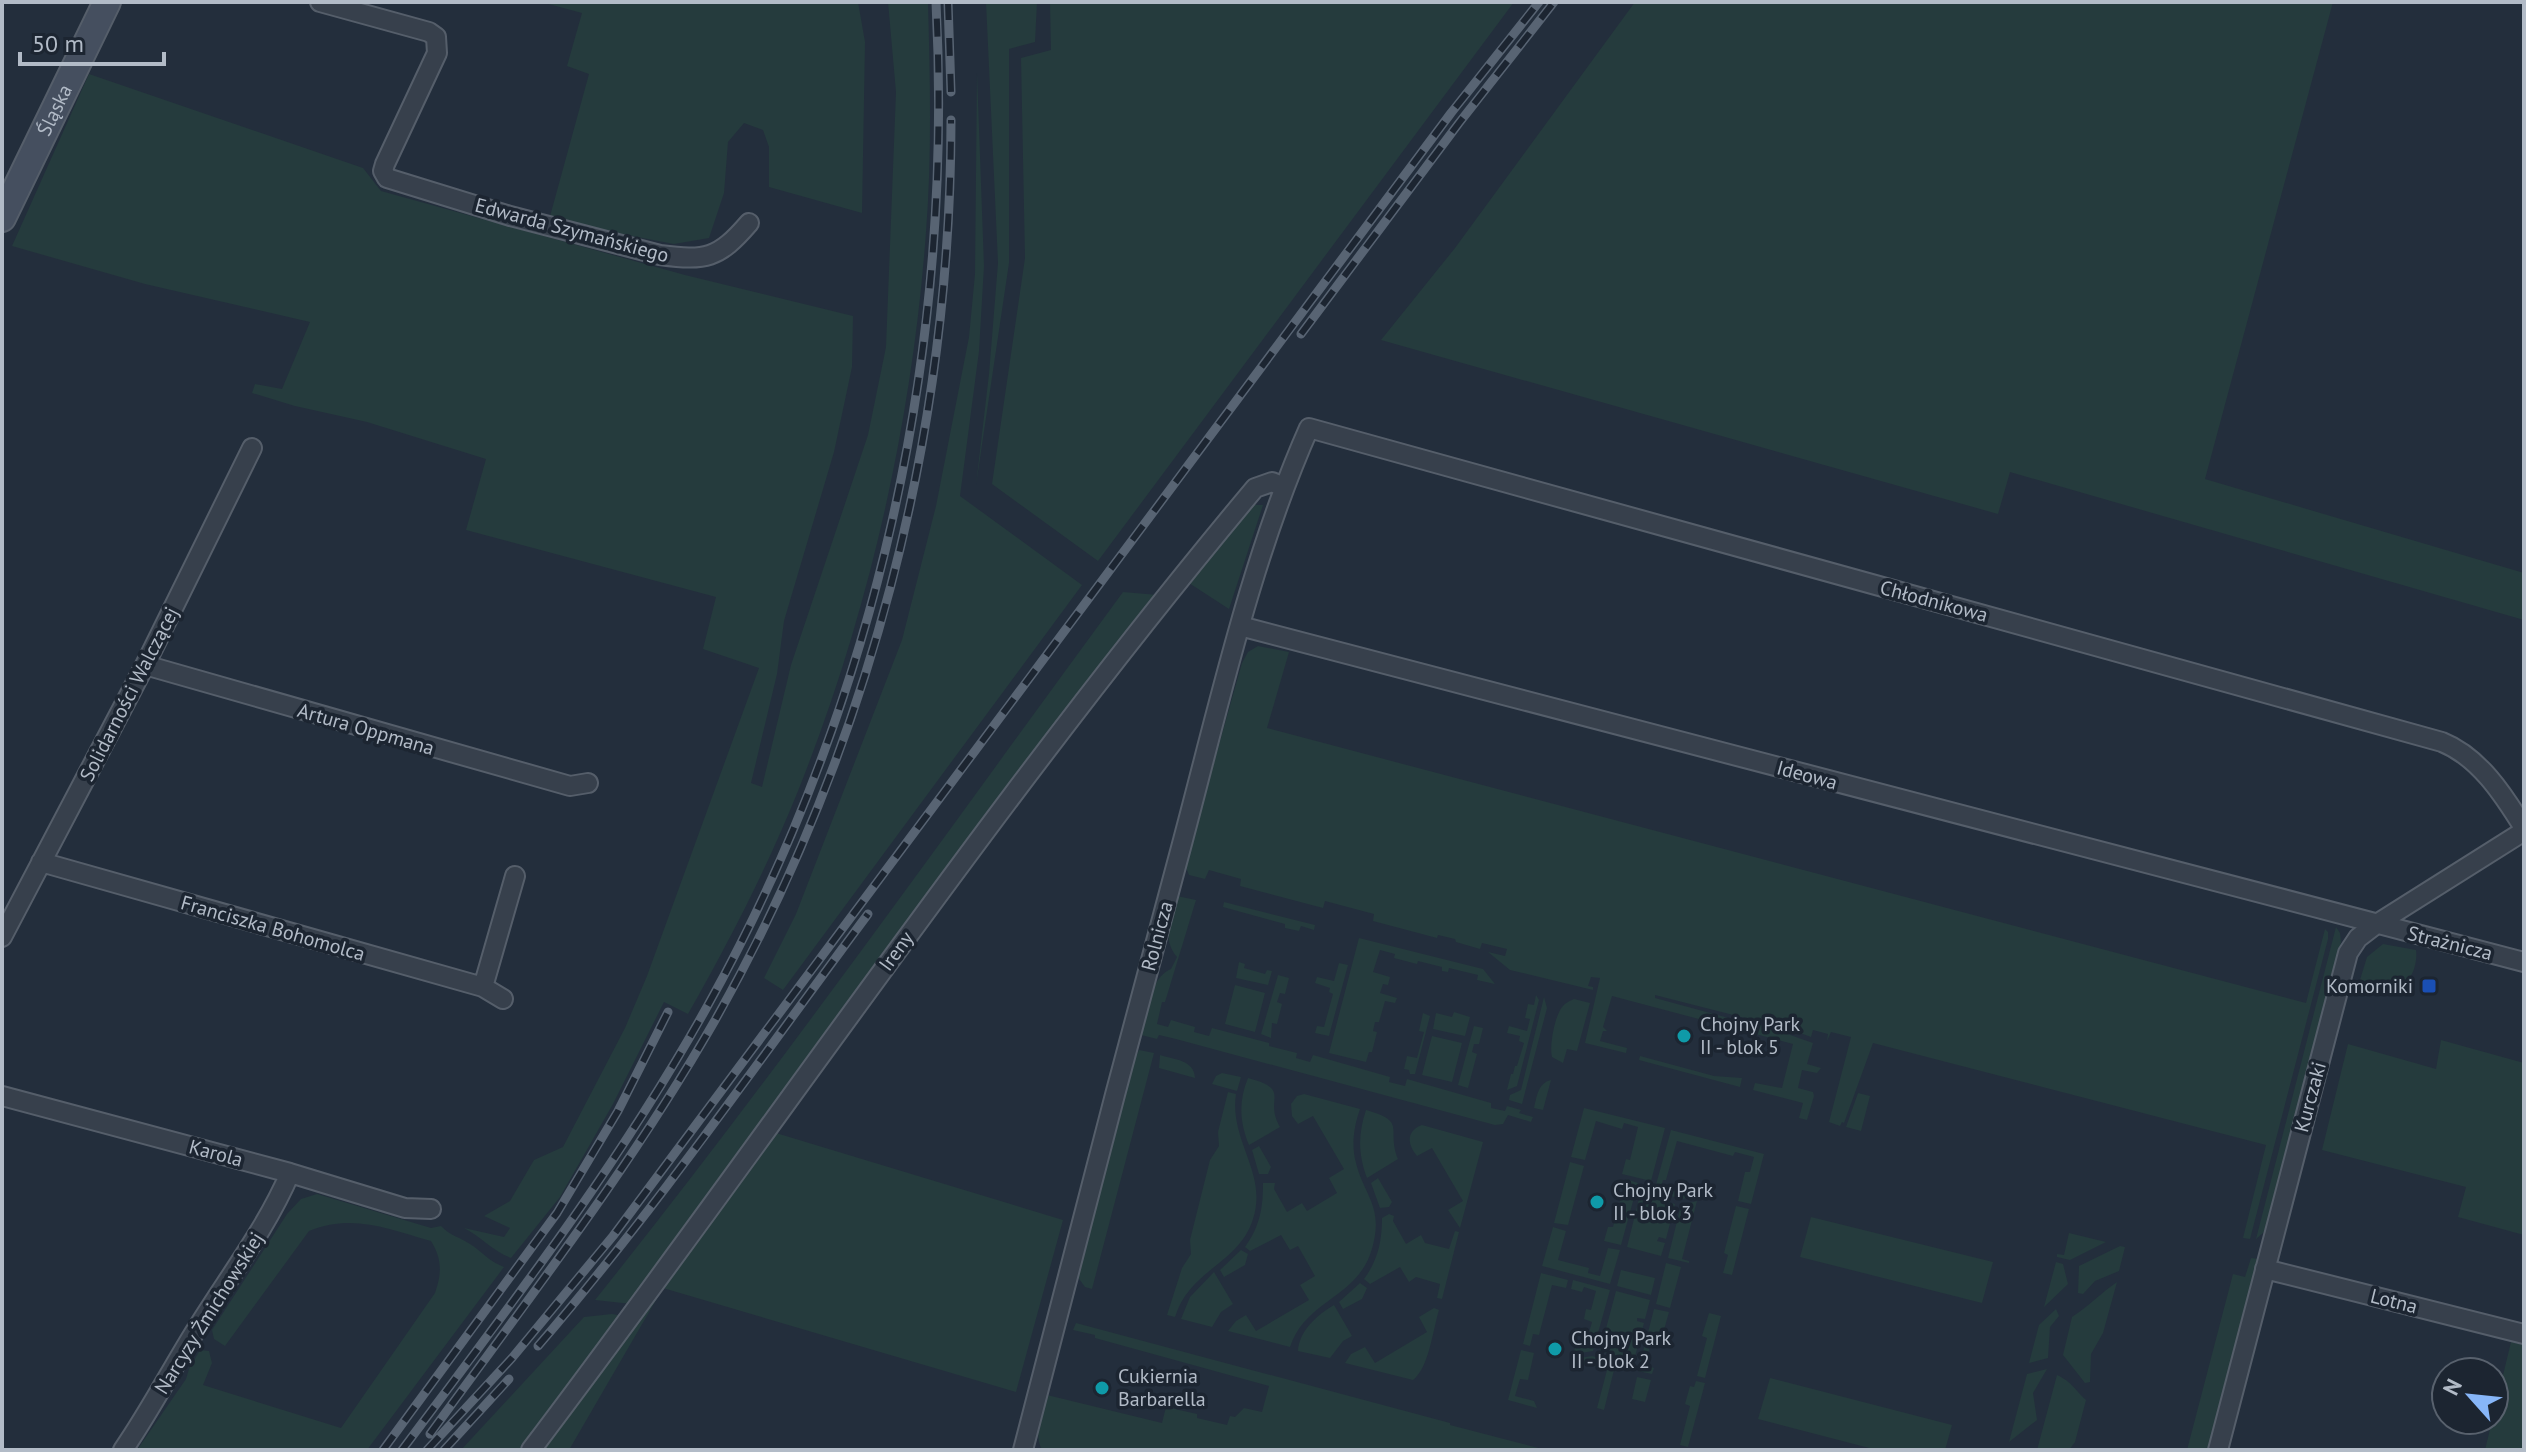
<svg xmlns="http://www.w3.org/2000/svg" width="2526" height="1452" font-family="'PT Sans',sans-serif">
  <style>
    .green { fill: #253b3d }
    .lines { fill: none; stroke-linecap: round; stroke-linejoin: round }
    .street-casing { stroke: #555e6a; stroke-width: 22 }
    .secondary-casing { stroke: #555e6a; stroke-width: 30 }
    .street { stroke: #37404c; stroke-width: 18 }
    .secondary { stroke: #454f5f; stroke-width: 26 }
    .rail-casing { stroke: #586473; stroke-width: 9 }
    .rail { stroke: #1c2531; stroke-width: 6; stroke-dasharray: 18; stroke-linecap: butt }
    .transit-dot { fill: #1a4fb4; stroke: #1c2531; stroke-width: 3 }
    .culture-dot { fill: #0f9aa8; stroke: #1c2531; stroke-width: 3 }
    .labels { text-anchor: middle; stroke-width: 7; stroke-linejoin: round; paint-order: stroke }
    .street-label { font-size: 20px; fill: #b2bbc7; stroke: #1c2531 }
    .poi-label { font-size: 20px; fill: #b2bbc7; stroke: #1c2531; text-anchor: start }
  </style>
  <rect width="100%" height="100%" fill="#232e3c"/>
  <path class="green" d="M541,2H858L865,42L862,213L769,187V147L763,130L744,123L728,142L724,193L709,238L674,244L549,220L589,74L567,66L582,13Z
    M888,2H928C930,79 932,155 926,232C912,423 869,613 798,791C767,868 729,942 688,1014L664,1002L613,1104L560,1197L511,1258C493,1251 481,1237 464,1228L504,1237L510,1228L484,1216L510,1201L534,1160L563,1147L625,1028L647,976L759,668L703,649L716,597L466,530L486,459L367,422L295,406L252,393L255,384L282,389L310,322L145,284L12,246L89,74L363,168L381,191L685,275L853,316L852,367L834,452L784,621L777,674L751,783L762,787L791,665L868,435L886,347L896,92Z
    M986,2H1037L1035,42L1009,49V263L976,485L989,374L998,263Z
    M1050,2H1514L1098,561L992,484L1025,258L1021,58L1051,50Z
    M1635,2H2333L2205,479L2524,573V620L2010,472L1998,514L1381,340L1455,248Z
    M977,73L984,266L979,351L960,496L1082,585L783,990L764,978L796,914L902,640L936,506L969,337L975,274Z
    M1253,505H1263L1229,609L1189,583L1249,506Z
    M1123,592L1158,595L632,1304L595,1300C779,1070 949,829 1123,592Z
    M1258,646L1289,652L1267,728L2306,1003L2325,929L2328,932V939L2250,1239L2243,1238L2266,1145L1873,1043L1844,1123L1842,1122L1840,1126L1829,1122L1851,1037L1831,1032L1827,1041L1828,1034L1813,1030L1811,1037L1792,1030L1655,995V998L1736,1020L1737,1018L1756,1023L1813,1043L1807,1064L1821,1068L1817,1073L1802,1070L1798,1088L1813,1092L1814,1096L1807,1120L1799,1118L1803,1103L1753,1090L1755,1083L1782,1088L1793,1044L1612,996L1603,1027L1607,1031H1603L1600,1041L1627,1048L1626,1053L1585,1043L1600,978L1591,977L1588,986L1593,987V990L1510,970L1488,952L1505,956L1507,949L1482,943L1480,949L1456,942L1455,939L1438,935L1437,938L1373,921L1374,914L1325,901L1323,908L1240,886L1241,879L1209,870L1205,879L1189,875L1185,865L1242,663L1248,652Z
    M1177,896L1196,900L1165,1002H1162L1157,1024L1168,1027L1171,1020L1195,1027L1194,1032L1209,1036L1212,1028L1269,1043V1046L1297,1053L1296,1058L1310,1062L1313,1055L1390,1077L1389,1082L1405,1086L1407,1079L1491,1103V1108L1505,1111L1507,1106L1521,1110L1519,1113L1533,1117L1531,1122L1508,1115L1503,1124L1495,1125L1176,1039L1159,1035L1157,1039L1141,1035C1147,1014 1149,978 1171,969L1177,957C1161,938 1171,919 1177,896Z
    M1224,902L1315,925L1314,930L1301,926L1299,931L1285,928V924L1223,907Z
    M2336,927L2340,933L2341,942L2266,1227L2263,1233L2256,1239Z
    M1359,938L1483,969L1495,984L1477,980L1478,975L1449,968L1448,972L1442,971V967L1418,961L1417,964L1394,958L1395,954L1380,950L1373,972L1390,977L1388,985L1383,984L1380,993L1397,998L1395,1003L1385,1001L1379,1022H1375L1373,1031L1377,1032L1372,1052H1369L1366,1062L1329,1053Z
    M2383,944L2416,950C2418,964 2411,986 2394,988C2384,989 2370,983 2360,980L2367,957Z
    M1239,962L1245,964L1244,968L1265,974L1267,970L1272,971L1268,985L1236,978Z
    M1339,963L1348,965L1329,1036L1315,1033L1317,1026L1324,1027L1333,994L1329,992L1330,988L1315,983L1317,977L1334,981Z
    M1278,975L1289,978L1285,994L1280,993L1277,1002L1282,1004L1277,1024L1272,1023L1271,1038L1261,1034Z
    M1235,985L1265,993L1255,1032L1225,1024Z
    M1536,995L1539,1000L1517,1086L1507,1090L1511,1074H1513L1515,1066H1517L1524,1043L1519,1041L1520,1036L1507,1033L1509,1026L1527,1031L1530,1019L1525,1018L1528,1004L1534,1005Z
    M1544,997L1547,1008L1522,1104L1509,1100L1510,1095L1521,1090Z
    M1574,999L1590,1003L1577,1051L1567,1049L1563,1063L1552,1057C1549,1046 1555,1014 1563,1006C1565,1003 1570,1001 1574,999Z
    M1454,1012L1470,1017L1465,1036L1433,1029L1436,1013L1452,1017Z
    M1423,1013L1430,1016L1415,1074H1410L1409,1070L1404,1069L1407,1056L1417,1058L1424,1032L1419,1031Z
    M1474,1026L1483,1028L1479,1044H1474L1472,1052L1477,1054L1468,1088L1458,1085Z
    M1432,1036L1462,1043L1452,1082L1422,1075Z
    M2441,1040L2524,1063V1235L2458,1217L2466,1187L2322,1150L2348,1044L2436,1069Z
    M1139,1050L1154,1053L1092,1289L1085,1287L1077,1276L1134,1061Z
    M1160,1055C1176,1060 1194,1060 1195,1078L1159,1068Z
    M1640,1056L1714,1076L1742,1078L1740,1087L1639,1060Z
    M1222,1073L1241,1077L1237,1091L1212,1084L1216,1076Z
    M1248,1078C1293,1090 1263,1098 1280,1127L1249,1145C1240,1123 1238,1102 1248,1078Z
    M1551,1080L1543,1110L1534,1108C1537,1096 1538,1083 1551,1080Z
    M1228,1092L1236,1094C1229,1141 1268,1173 1253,1219C1239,1264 1190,1269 1175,1317L1167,1315L1182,1268L1191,1254L1190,1240L1210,1160L1219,1146L1218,1132Z
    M1858,1093L1870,1096L1861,1131L1846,1127Z
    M1304,1094L1360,1109C1354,1126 1351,1145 1356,1163C1364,1195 1383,1206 1373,1245C1360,1299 1307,1297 1290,1347L1228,1331L1236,1321L1246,1315L1256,1331L1309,1300L1300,1285L1315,1276L1298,1246L1290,1250L1281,1235L1250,1251L1245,1247C1260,1226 1263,1208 1263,1183H1275L1274,1189L1287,1212L1302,1203L1307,1211L1337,1193L1329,1178L1344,1169L1313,1116L1298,1124L1292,1116L1291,1104L1297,1096Z
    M1584,1108L1665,1128L1651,1181L1622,1174L1626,1159L1630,1160L1638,1127L1624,1123L1622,1129L1596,1121L1585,1160L1571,1157Z
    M1366,1110C1408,1122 1386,1128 1398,1159L1367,1178C1358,1154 1358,1134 1366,1110Z
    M1422,1125L1483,1142L1460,1228L1448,1210L1463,1201L1432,1148L1417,1156C1407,1144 1406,1131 1422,1125Z
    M1671,1130L1764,1154L1751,1204L1738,1201L1745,1172H1750L1754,1157L1735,1152L1733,1156L1677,1141L1666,1180H1663L1661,1187L1679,1192L1684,1184L1700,1189L1699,1194L1683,1199L1654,1192Z
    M776,1133L1063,1220L1016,1392L663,1288L569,1450H544L549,1435Z
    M1259,1146L1271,1167L1268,1174H1259L1252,1150Z
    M1570,1162L1584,1166L1568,1225L1554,1223Z
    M1378,1178L1392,1202L1389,1207L1380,1208L1371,1183Z
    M1626,1179L1638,1183L1621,1245L1604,1241L1608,1227H1613Z
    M317,1194L431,1228L441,1226C450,1236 460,1237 470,1244C483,1252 488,1261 504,1267L367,1450H137L186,1379L189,1369L200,1350L209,1351L212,1363L203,1385L341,1428L435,1293C442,1273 442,1259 431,1241C388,1229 353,1213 309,1231L225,1346L214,1339L212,1330L287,1214L301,1199Z
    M1640,1195L1675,1204L1666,1239L1659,1237L1657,1241L1665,1243L1661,1256L1627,1247Z
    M1697,1201L1682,1259L1689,1261V1263L1668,1258L1681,1205Z
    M1736,1206L1749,1209L1732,1275L1723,1273L1728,1255L1724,1253Z
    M1389,1214L1394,1216L1393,1221L1406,1244L1421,1235L1425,1243L1449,1249L1455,1231L1459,1232L1442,1299L1437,1298L1440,1284L1416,1277L1409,1282L1400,1267L1370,1284L1364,1279C1378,1260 1382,1241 1382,1218Z
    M1811,1217L1993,1262L1982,1303L1800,1257Z
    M1553,1227L1566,1231L1558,1260L1589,1268L1588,1273L1600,1276L1608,1248L1620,1250L1610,1284L1542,1266Z
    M2069,1233L2106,1242L2070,1260L2057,1257V1254L2064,1255Z
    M2120,1246L2125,1247L2119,1271L2095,1281L2083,1294L2078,1293L2079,1266Z
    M1241,1250L1248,1254L1245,1265L1224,1277L1220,1270Z
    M2251,1258L2258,1259L2208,1450H2187L2233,1274L2245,1277Z
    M2056,1262L2063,1264L2068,1284L2044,1307Z
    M1666,1263L1681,1267L1670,1308L1656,1304Z
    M1621,1270L1655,1278L1651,1295L1617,1286Z
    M1214,1272L1233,1304L1221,1312L1212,1327L1181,1319L1190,1297Z
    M1541,1273L1568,1280L1566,1288L1552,1285L1539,1335L1533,1334L1530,1346L1523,1344Z
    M1573,1280L1610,1290L1593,1351L1581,1353L1574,1351L1576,1345L1585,1347L1592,1322L1584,1319L1586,1309L1591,1310L1596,1291L1584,1287L1582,1292L1571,1289Z
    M2117,1282L2103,1333L2091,1354L2090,1382L2085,1383L2063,1355L2072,1317C2089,1306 2101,1293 2117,1282Z
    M1360,1283L1367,1288L1362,1299L1343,1309L1339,1302Z
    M1616,1291L1650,1300L1645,1319L1637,1318V1321L1644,1323L1634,1360L1600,1351Z
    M1334,1305L1352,1336L1343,1341L1330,1358L1298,1351C1299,1331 1317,1315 1334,1305Z
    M1434,1308L1439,1310C1433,1329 1429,1368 1413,1380L1345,1363L1351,1354L1365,1347L1375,1363L1427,1332L1419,1317Z
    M1654,1309L1669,1312L1662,1337L1653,1335L1645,1365L1654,1368L1652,1374L1638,1371Z
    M2056,1309L2059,1316L2050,1327L2048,1358L2029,1363L2039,1325Z
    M1709,1313L1721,1316L1705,1378L1697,1376L1707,1338L1702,1336Z
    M612,1314L624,1316L520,1450H461L584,1317Z
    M1076,1323L1450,1423V1425L1546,1450H1042C1033,1432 1042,1413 1047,1395L1162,1423L1166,1407L1197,1414V1418L1227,1425L1230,1416L1235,1417L1244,1408L1262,1412L1269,1386L1095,1338V1335L1073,1330Z
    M2511,1342L2524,1345V1450H2485Z
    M1521,1350L1534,1353L1528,1380L1520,1379L1515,1396L1534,1401L1537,1408L1508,1400Z
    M1592,1356L1616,1362L1604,1410L1597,1408L1607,1370L1578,1362L1579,1358Z
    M2047,1369L2033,1393L2037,1420L2009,1442L2027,1374Z
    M2057,1375C2072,1382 2074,1389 2086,1400L2075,1442L2069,1450H2037Z
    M1637,1377L1651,1380L1645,1402L1632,1399Z
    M1770,1378L1952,1425L1945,1450H1877L1758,1419Z
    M1696,1381L1705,1383L1688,1447L1680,1445L1690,1406L1685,1404L1690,1386L1694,1387Z"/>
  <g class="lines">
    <defs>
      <path id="street" d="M320,2L429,32L436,37L437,53L385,164L383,171L387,178L510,216L660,255C706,261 718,259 749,223
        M1240,626L2524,962
        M145,665L570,786L588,783
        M41,862L483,987L503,999
        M2,937L145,665L252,448
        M483,987L515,876
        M2,1096L290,1173L405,1208L431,1209
        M2265,1269L2524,1334
        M123,1450C150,1411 171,1370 196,1330C228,1278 266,1229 290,1173
        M531,1450C773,1130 997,796 1255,488L1272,482L1284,487
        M1023,1450C1075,1246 1128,1043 1183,840C1220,701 1251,559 1309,428L2442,742C2479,757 2503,794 2524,828
        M2218,1450L2348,953L2358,938L2375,925L2524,831"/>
      <g id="secondary">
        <path id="s1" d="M2,218L107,2"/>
      </g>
    </defs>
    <use href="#street" class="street-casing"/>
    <use href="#secondary" class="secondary-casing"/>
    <use href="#street" class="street"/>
    <use href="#secondary" class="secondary"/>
    <defs>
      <path id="rail" d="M948,2L951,92
        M1301,334L1459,123L1554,2
        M538,1346C656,1209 760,1059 868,914
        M430,1434C528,1299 631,1167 714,1022C869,749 951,434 951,120
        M383,1450L557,1213L618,1111L668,1012
        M402,1450C510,1306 621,1162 708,1005C878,699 954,350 936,2
        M427,1450L512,1358L613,1236L1451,113L1539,2
        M444,1450L509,1379"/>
    </defs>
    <use href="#rail" class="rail-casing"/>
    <use href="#rail" class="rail"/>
  </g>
  <rect class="transit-dot" x="2421" y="978" width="16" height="16" rx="4"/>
  <g class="culture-dot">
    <circle cx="1684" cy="1036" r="8"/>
    <circle cx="1597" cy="1202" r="8"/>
    <circle cx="1555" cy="1349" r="8"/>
    <circle cx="1102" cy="1388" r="8"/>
  </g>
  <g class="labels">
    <g class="street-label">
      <text dy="7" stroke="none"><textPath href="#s1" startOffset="120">Śląska</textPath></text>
      <text transform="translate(572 230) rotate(15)" y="7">Edwarda Szymańskiego</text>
      <text transform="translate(1934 601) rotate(15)" y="7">Chłodnikowa</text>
      <text transform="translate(129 694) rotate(-63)" y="7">Solidarności Walczącej</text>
      <text transform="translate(366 729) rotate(16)" y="7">Artura Oppmana</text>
      <text transform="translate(1807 775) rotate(15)" y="7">Ideowa</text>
      <text transform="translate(273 928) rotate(16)" y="7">Franciszka Bohomolca</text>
      <text transform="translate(1157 936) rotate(-75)" y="7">Rolnicza</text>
      <text transform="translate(2450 943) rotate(14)" y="7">Strażnicza</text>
      <text transform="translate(896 951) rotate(-54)" y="7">Ireny</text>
      <text transform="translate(2310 1097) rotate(-75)" y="7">Kurczaki</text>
      <text transform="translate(216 1153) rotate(15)" y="7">Karola</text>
      <text transform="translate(2394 1301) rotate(14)" y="7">Lotna</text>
      <text transform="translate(209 1313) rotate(-58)" y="7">Narcyzy Żmichowskiej</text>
    </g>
    <g class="poi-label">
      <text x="2413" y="993" text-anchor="end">Komorniki</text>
      <text x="1700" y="1031">Chojny Park<tspan x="1700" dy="23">II - blok 5</tspan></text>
      <text x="1613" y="1197">Chojny Park<tspan x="1613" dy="23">II - blok 3</tspan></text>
      <text x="1571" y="1345">Chojny Park<tspan x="1571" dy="23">II - blok 2</tspan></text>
      <text x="1118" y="1383">Cukiernia<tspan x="1118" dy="23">Barbarella</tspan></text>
    </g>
  </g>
  <rect width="2526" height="1452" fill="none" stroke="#b2bbc7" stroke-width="8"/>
  <g transform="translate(2470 1396) rotate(297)"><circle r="38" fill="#1c2531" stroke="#58616d" stroke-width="2"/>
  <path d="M0-6L14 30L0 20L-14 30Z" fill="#87b6f8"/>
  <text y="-12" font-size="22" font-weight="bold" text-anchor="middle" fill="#b2bbc7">N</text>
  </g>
  <path d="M20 52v12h144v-12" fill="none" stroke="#b2bbc7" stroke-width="4"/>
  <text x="32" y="52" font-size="24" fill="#b2bbc7" stroke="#1c2531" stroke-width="6" paint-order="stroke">50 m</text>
</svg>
